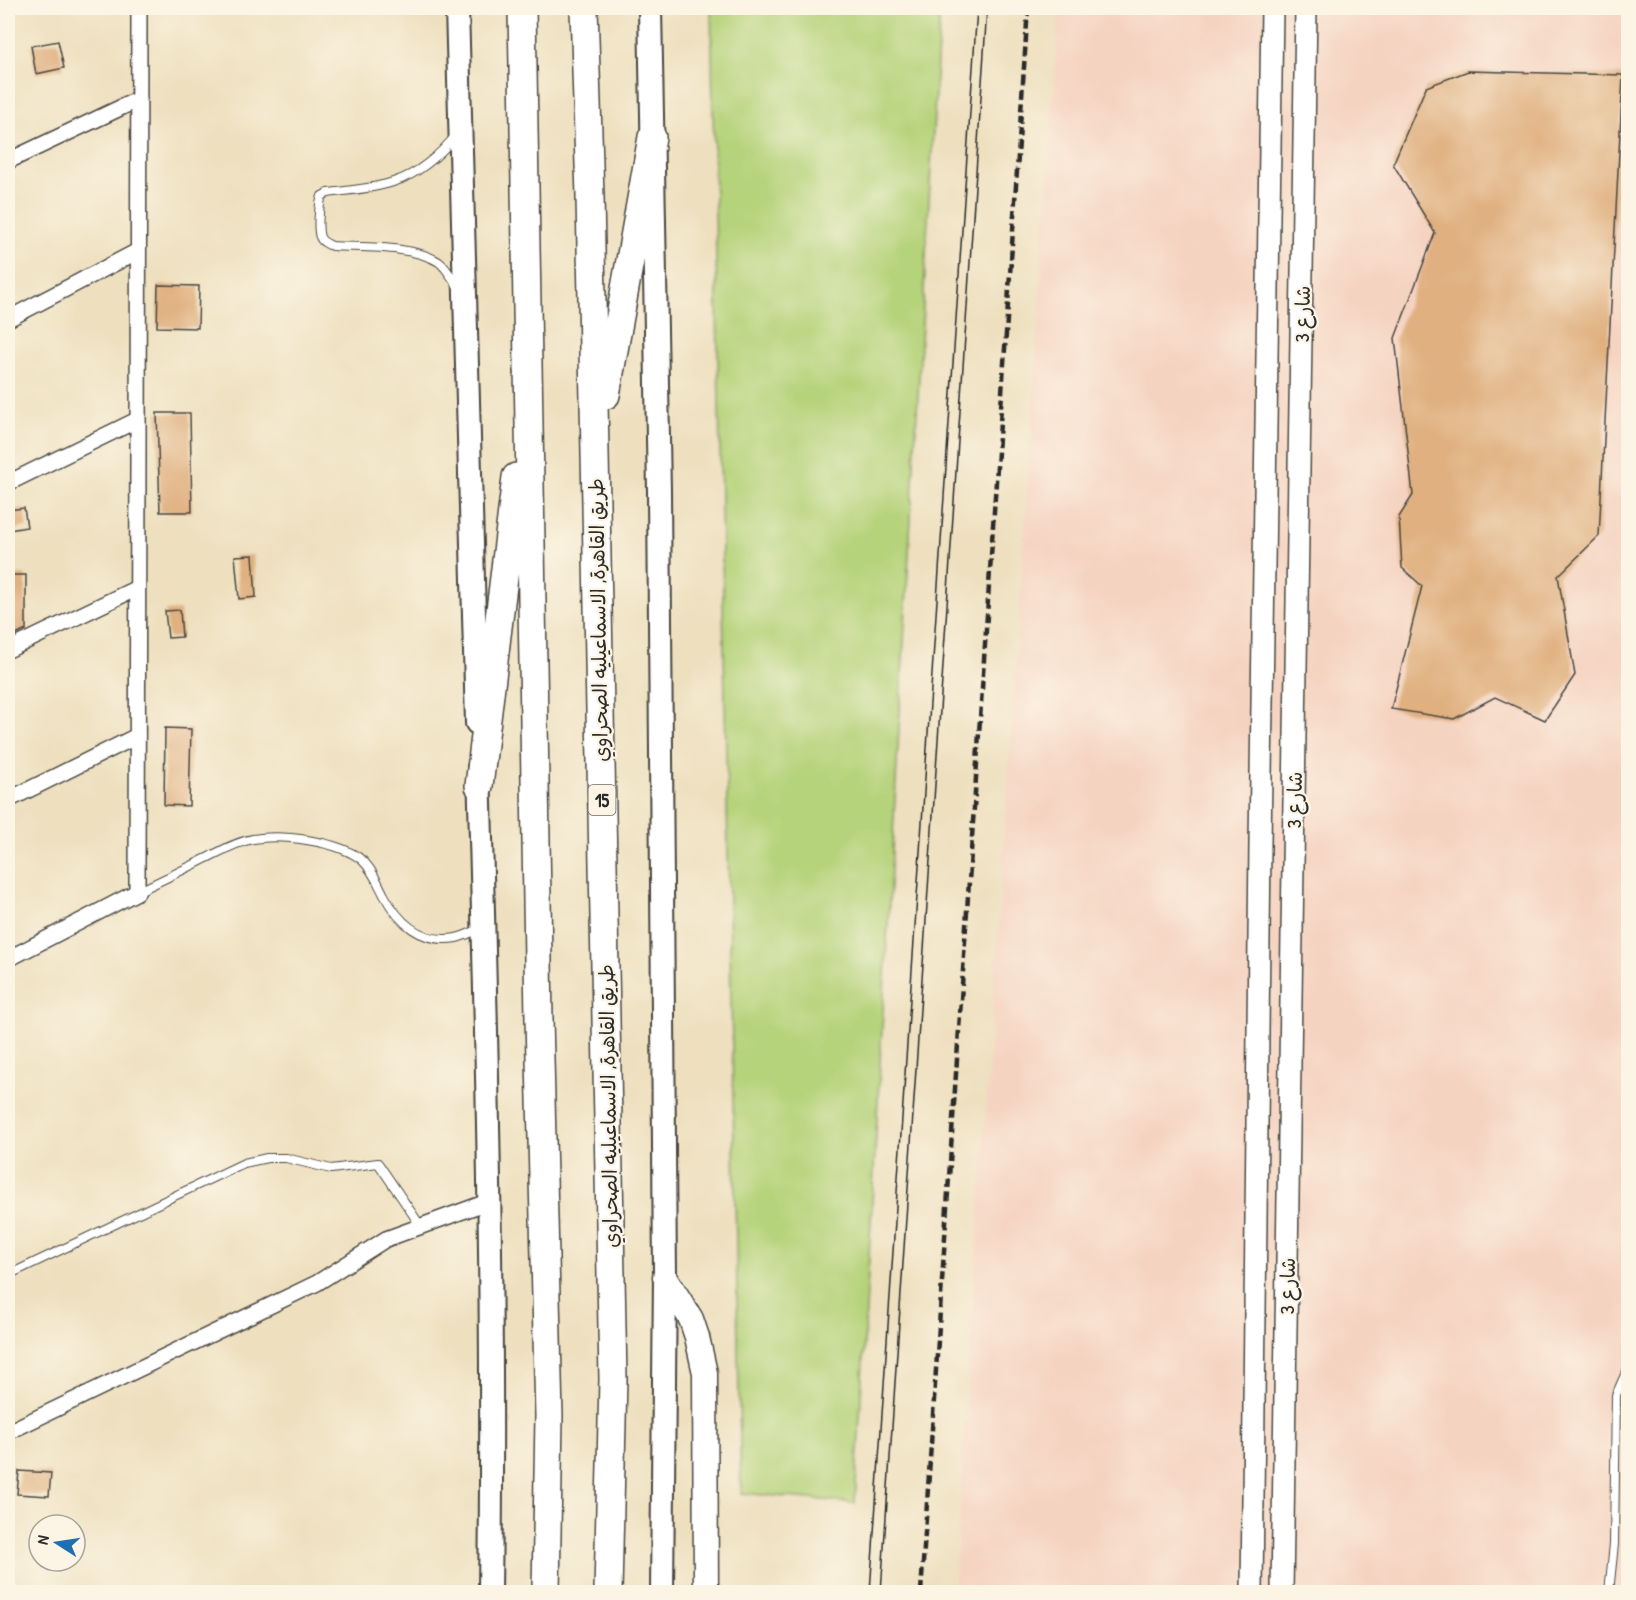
<svg xmlns="http://www.w3.org/2000/svg" width="1636" height="1600" font-family="'Patrick Hand','Playpen Sans Arabic',sans-serif">
<style>
.built{fill:#f5d3c1}
.green{fill:#b5d37a;stroke:#707f52;stroke-width:1.5}
.building{fill:#e0b080}
.lines{fill:none;stroke-linecap:round;stroke-linejoin:round}
.service-casing{stroke:#484641;stroke-width:10}
.minor-casing{stroke:#484641;stroke-width:18}
.secondary-casing{stroke:#484641;stroke-width:24}
.primary-casing{stroke:#484641;stroke-width:26}
.trunk-casing{stroke:#484641;stroke-width:27}
.motorway-casing{stroke:#484641;stroke-width:30}
.service{stroke:#fff;stroke-width:8}
.minor{stroke:#fff;stroke-width:15}
.secondary{stroke:#fff;stroke-width:21}
.primary{stroke:#fff;stroke-width:22}
.trunk{stroke:#fff;stroke-width:24}
.motorway{stroke:#fff;stroke-width:27}
.tram{stroke:#2b2b2b;stroke-width:1.5}
.rail{stroke:#2b2b2b;stroke-width:4.5;stroke-dasharray:9 4.5;stroke-linecap:butt}
.labels{text-anchor:middle;dominant-baseline:central;stroke-width:4.5;stroke-linejoin:round;paint-order:stroke}
.shield{fill:#fcf5e5;stroke:#6a6863;stroke-width:1.5}
.shield-label{font-size:18px;font-weight:bold;fill:#2b2b2b}
.street-label{font-size:20px;fill:#2b2b2b;stroke:#fcf5e5}
</style>
<rect width="100%" height="100%" fill="#fcf5e5"/>
<filter id="ink" filterUnits="userSpaceOnUse"><feTurbulence type="fractalNoise" baseFrequency=".0167" numOctaves="2"/><feDisplacementMap in="SourceGraphic" scale="12" xChannelSelector="R" yChannelSelector="G"/><feConvolveMatrix kernelMatrix="1 2 1 2 8 2 1 2 1" color-interpolation-filters="sRGB"/></filter>
<filter id="wash" filterUnits="userSpaceOnUse"><feTurbulence type="fractalNoise" baseFrequency=".008" numOctaves="4" result="noise"/><feDisplacementMap in="SourceGraphic" scale="24" xChannelSelector="R" yChannelSelector="G"/><feGaussianBlur stdDeviation="1.35" result="paint"/><feColorMatrix in="noise" values="0 0 0 0 0 0 0 0 0 0 0 0 0 0 0 0 0 1.4 0 .05"/><feComposite in="paint" operator="in"/></filter>
<g filter="url(#wash)">
<rect width="100%" height="100%" fill="#eee0bf"/>
<path class="built" d="M 1059,8 L 1628,8 L 1628,1592 L 954,1592 Z"/>
<path class="green" d="M 711,8 L 940,8 L 855,1503 L 741,1493 Z"/>
<g id="blocks">
<g class="building">
<path d="M 58,41 L 64,68 L 36,74 L 31,46 Z"/>
<path d="M 1468,71 L 1623,75 L 1599,536 L 1558,576 L 1575,675 L 1545,720 L 1495,697 L 1454,719 L 1391,709 L 1422,586 L 1402,568 L 1399,517 L 1413,495 L 1395,338 L 1435,233 L 1393,164 L 1426,87 Z"/>
<path d="M 158,285 L 199,286 L 198,328 L 157,327 Z"/>
<path d="M 157,413 L 190,413 L 192,512 L 160,512 Z"/>
<path d="M 24,508 L 27,527 L 9,530 L 8,510 Z"/>
<path d="M 253,555 L 256,597 L 239,599 L 235,556 Z"/>
<path d="M 8,575 L 26,575 L 26,630 L 8,639 Z"/>
<path d="M 180,610 L 182,637 L 168,638 L 165,611 Z"/>
<path d="M 165,728 L 191,729 L 189,806 L 164,805 Z"/>
<path d="M 19,1471 L 51,1473 L 49,1496 L 17,1494 Z"/>
</g>
</g>
</g>
<g filter="url(#ink)">
<use href="#blocks" fill-opacity="0" stroke="#484641" stroke-width="1.5"/>
<g class="lines">
<defs>
<g id="service">
<path d="M 456,135 C 440,155 417,175 393,182 C 373,189 349,190 328,193 L 322,196 C 319,204 317,229 320,237 C 322,242 327,244 332,246 C 362,248 413,245 439,262 C 447,268 453,280 459,288"/>
<path d="M 137,892 C 160,881 183,870 207,858 C 221,851 236,842 253,839 C 282,834 339,841 362,860 C 372,869 378,883 384,895 C 399,923 422,944 456,938 C 465,936 474,931 482,928"/>
<path d="M 8,1275 L 244,1163 L 267,1158 L 286,1158 L 331,1169 L 378,1163 L 420,1225"/>
<path d="M 1609,1592 L 1614,1544 L 1616,1395 L 1628,1368"/>
</g>
<g id="minor">
<path d="M 8,161 L 139,99"/>
<path d="M 8,319 L 138,251"/>
<path d="M 8,483 L 137,420"/>
<path d="M 8,650 L 137,588"/>
<path d="M 8,800 L 137,736"/>
<path d="M 8,959 L 137,892 L 139,8"/>
<path d="M 8,1432 L 317,1283 L 386,1239 L 490,1201"/>
</g>
<g id="secondary">
<path d="M 1252,1592 L 1260,844 L 1272,8"/>
<path d="M 1282,1592 L 1306,8"/>
</g>
<g id="primary">
<path d="M 457,8 L 477,723"/>
<path d="M 650,8 L 659,491 L 665,1277 L 662,1592"/>
<path d="M 479,768 C 487,1043 494,1318 490,1592"/>
</g>
<path id="trunk" d="M 665,1277 L 691,1319 L 697,1337 L 705,1373 L 706,1592"/>
<g id="motorway">
<path d="M 522,8 L 539,1019 L 549,1416 L 546,1592"/>
<path d="M 584,8 L 590,196 L 613,1379 L 608,1592"/>
<path d="M 606,395 L 652,137"/>
<path d="M 479,786 L 516,477"/>
</g>
</defs>
<use href="#service" class="service-casing"/>
<use href="#minor" class="minor-casing"/>
<use href="#secondary" class="secondary-casing"/>
<use href="#primary" class="primary-casing"/>
<use href="#trunk" class="trunk-casing"/>
<use href="#motorway" class="motorway-casing"/>
<use href="#service" class="service"/>
<use href="#minor" class="minor"/>
<use href="#secondary" class="secondary"/>
<use href="#primary" class="primary"/>
<use href="#trunk" class="trunk"/>
<use href="#motorway" class="motorway"/>
<g class="tram">
<path d="M 870,1592 L 977,8"/>
<path d="M 881,1592 L 987,8"/>
</g>
<path class="rail" d="M 921,1592 L 1028,8"/>
</g>
</g>
<g class="labels">
<rect class="shield" x="588.5" y="785" width="27" height="30" rx="4.5"/>
<g class="shield-label">
<text x="602" y="800">15</text>
</g>
<g class="street-label">
<text transform="translate(1302 314) rotate(-89)">شارع 3</text>
<text transform="translate(598 620) rotate(-91)">طريق القاهرة, الاسماعيليه الصحراوي</text>
<text transform="translate(1294 800) rotate(-89)">شارع 3</text>
<text transform="translate(608 1106) rotate(-91)">طريق القاهرة, الاسماعيليه الصحراوي</text>
<text transform="translate(1287 1286) rotate(-89)">شارع 3</text>
</g>
</g>
<rect width="1636" height="1600" fill="none" stroke="#fcf5e5" stroke-width="30"/>
<g transform="translate(57 1543) rotate(282)"><circle r="28" fill="#fcf5e5" stroke="#a8a49b" stroke-width="1.5"/>
<path d="M0-4.5L10 22L0 15L-10 22Z" fill="#1f6fb2"/>
<text y="-9" font-size="16" font-weight="bold" text-anchor="middle" fill="#2b2b2b">N</text>
</g>
</svg>
